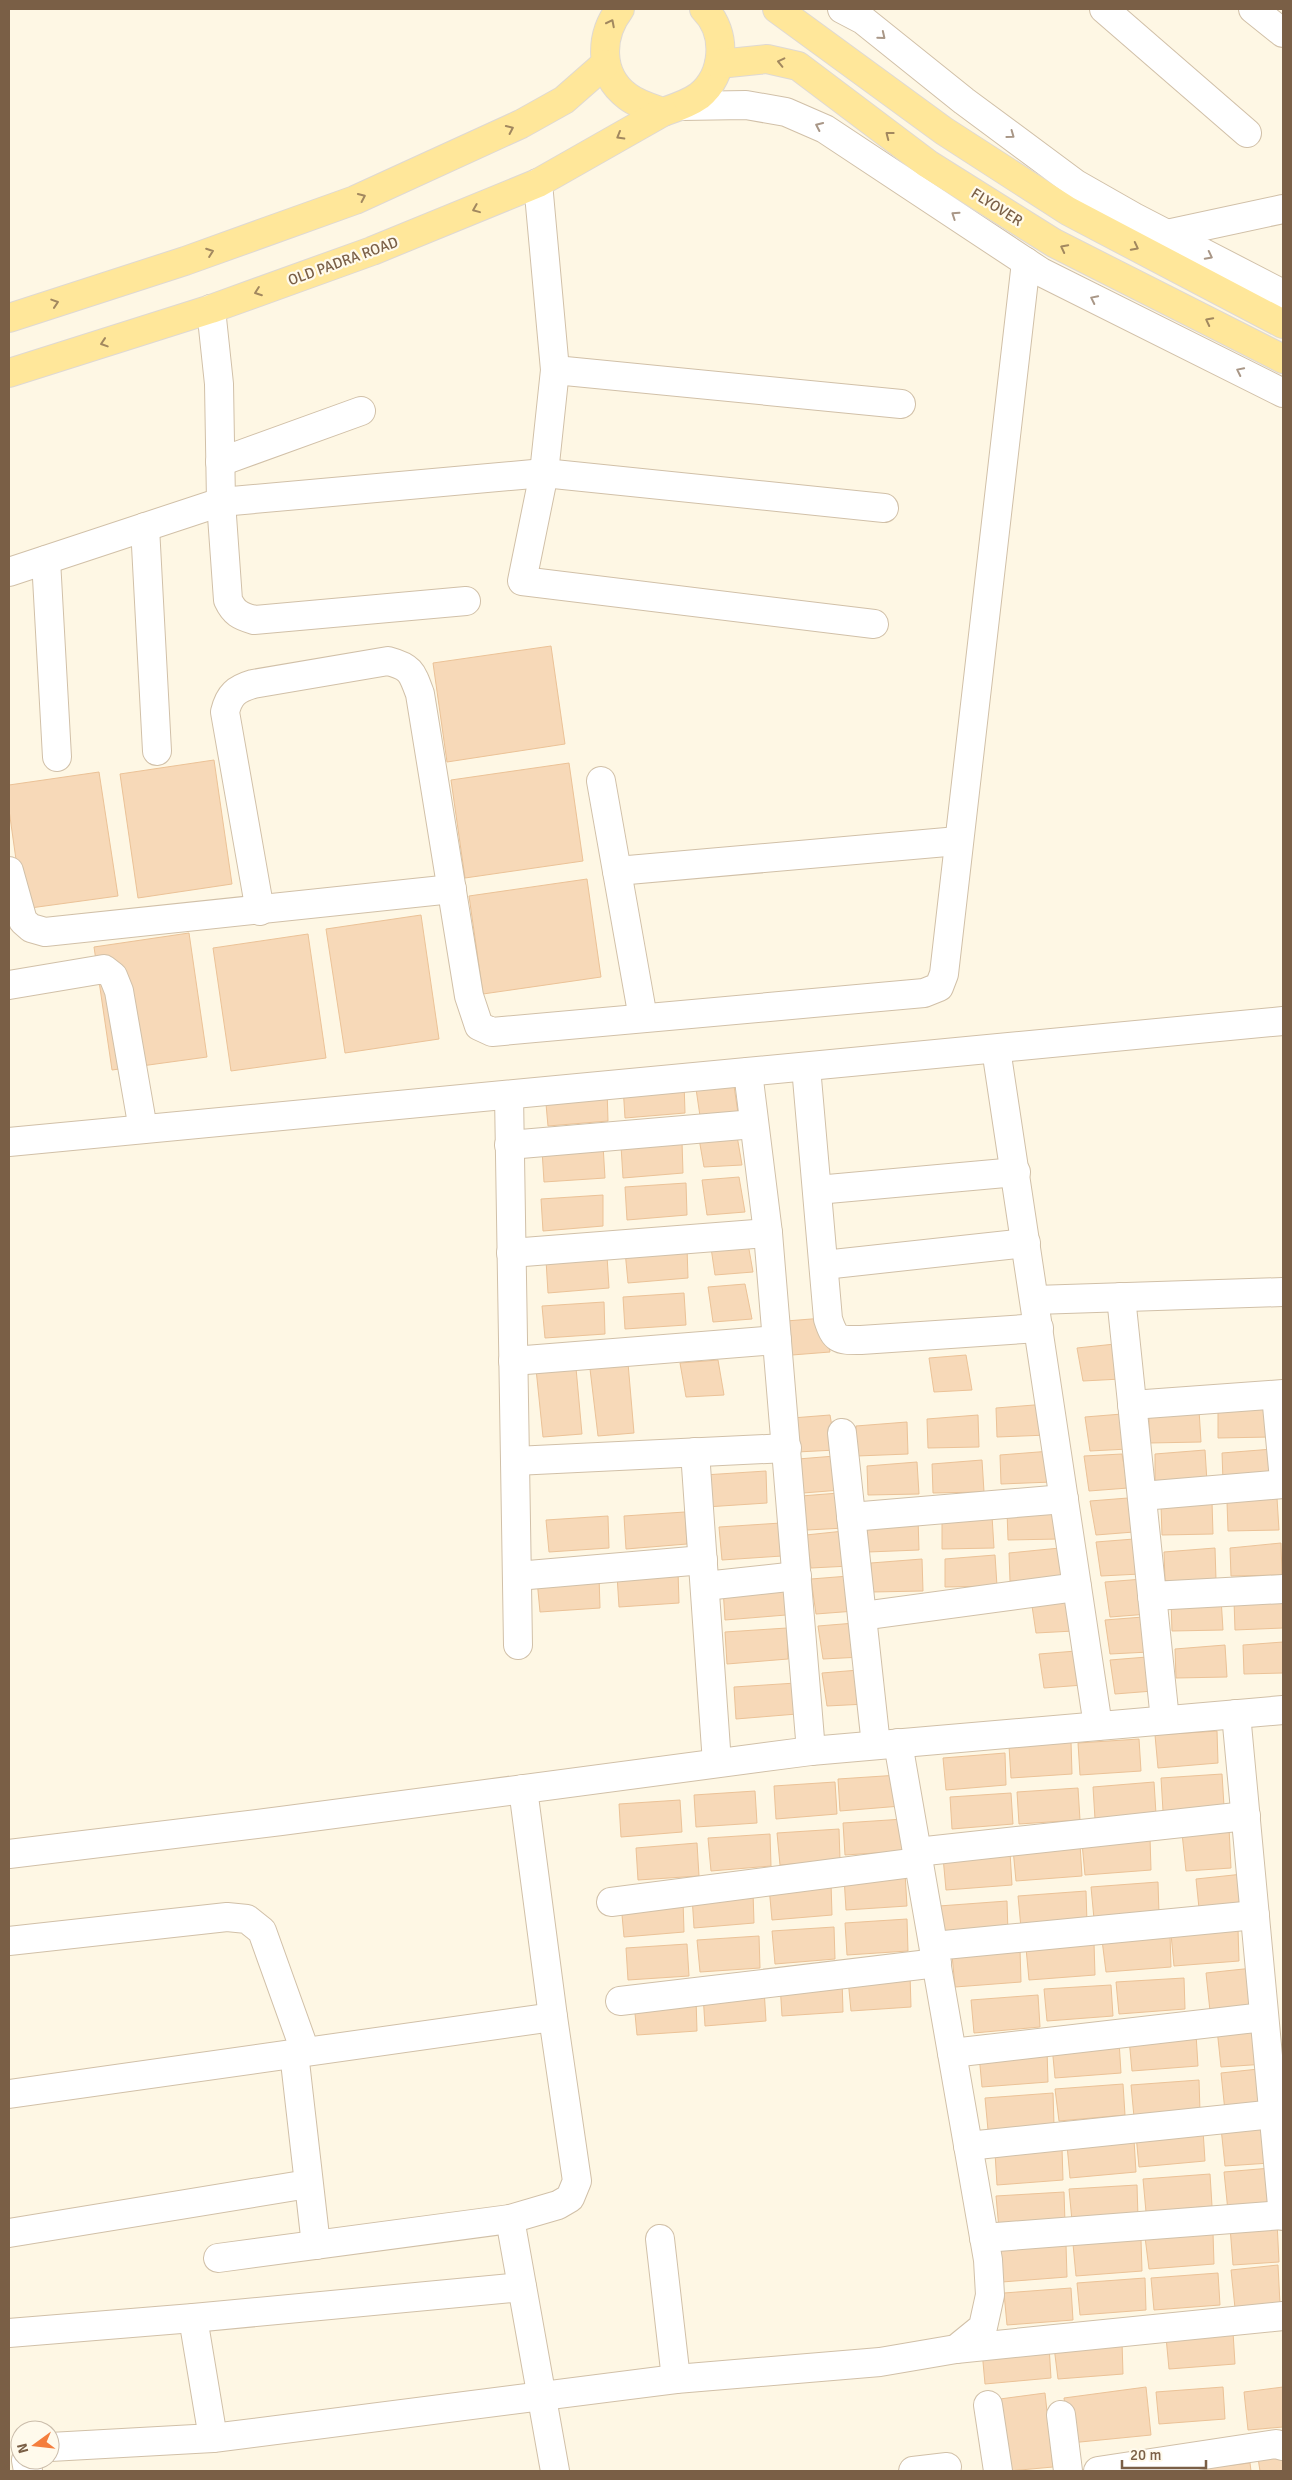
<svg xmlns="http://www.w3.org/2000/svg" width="1292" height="2480" font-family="Signika,sans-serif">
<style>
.building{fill:#f7d9b8;stroke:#ebc297}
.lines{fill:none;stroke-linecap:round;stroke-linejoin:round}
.minor-casing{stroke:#d1c0a8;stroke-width:30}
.major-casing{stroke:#dfd9d3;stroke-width:30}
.minor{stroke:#fff;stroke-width:28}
.major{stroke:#ffe79a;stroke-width:28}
.oneway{stroke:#a2885f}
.oneway2{stroke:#a99787}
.labels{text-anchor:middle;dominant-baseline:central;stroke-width:4.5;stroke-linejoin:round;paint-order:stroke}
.street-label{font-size:15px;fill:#7a5f46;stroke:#fffaec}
</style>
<rect width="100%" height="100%" fill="#fef7e4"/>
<g class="building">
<path d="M 551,646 L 565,744 L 447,762 L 433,663 Z"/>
<path d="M 214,760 L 232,884 L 138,898 L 120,774 Z"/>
<path d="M 569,763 L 583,861 L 465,878 L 451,780 Z"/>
<path d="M 99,772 L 118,896 L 23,909 L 9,810 L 9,785 Z"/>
<path d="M 587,879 L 601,977 L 483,994 L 469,896 Z"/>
<path d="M 421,915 L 439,1039 L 345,1053 L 326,929 Z"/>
<path d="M 189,933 L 207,1057 L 112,1070 L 94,947 Z"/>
<path d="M 308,934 L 326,1058 L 231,1071 L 213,948 Z"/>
<path d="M 733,1079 L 738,1113 L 700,1116 L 695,1082 Z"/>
<path d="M 684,1082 L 685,1113 L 625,1118 L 623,1086 Z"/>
<path d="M 607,1089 L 608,1121 L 548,1126 L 545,1093 Z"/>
<path d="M 736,1130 L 742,1165 L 704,1167 L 698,1133 Z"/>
<path d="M 682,1142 L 683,1173 L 623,1178 L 621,1146 Z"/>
<path d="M 603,1145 L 605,1178 L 544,1182 L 542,1150 Z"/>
<path d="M 739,1177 L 745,1212 L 707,1215 L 702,1180 Z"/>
<path d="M 686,1183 L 687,1215 L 627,1220 L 625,1187 Z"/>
<path d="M 603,1195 L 603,1226 L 543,1231 L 541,1199 Z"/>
<path d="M 747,1238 L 753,1272 L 715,1275 L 710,1241 Z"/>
<path d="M 687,1247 L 688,1278 L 628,1283 L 625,1251 Z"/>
<path d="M 607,1256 L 609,1288 L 548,1293 L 546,1260 Z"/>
<path d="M 745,1284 L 752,1319 L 713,1322 L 708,1287 Z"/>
<path d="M 684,1293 L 686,1325 L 625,1329 L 623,1297 Z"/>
<path d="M 604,1302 L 605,1334 L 545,1338 L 542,1306 Z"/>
<path d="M 824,1318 L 830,1352 L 792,1355 L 786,1321 Z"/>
<path d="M 1115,1344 L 1121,1379 L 1083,1381 L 1077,1348 Z"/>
<path d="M 966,1355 L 972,1390 L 934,1392 L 929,1358 Z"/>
<path d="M 718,1360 L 724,1395 L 686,1397 L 680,1363 Z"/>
<path d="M 628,1363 L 634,1433 L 598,1436 L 590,1369 Z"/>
<path d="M 576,1368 L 582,1434 L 543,1437 L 536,1369 Z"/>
<path d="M 1047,1404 L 1048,1435 L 997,1437 L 996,1408 Z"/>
<path d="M 1268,1405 L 1270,1437 L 1218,1438 L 1218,1409 Z"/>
<path d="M 1199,1410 L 1201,1442 L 1149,1443 L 1149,1414 Z"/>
<path d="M 1122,1414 L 1128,1449 L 1090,1451 L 1085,1417 Z"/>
<path d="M 830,1415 L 836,1450 L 797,1452 L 792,1418 Z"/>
<path d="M 978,1415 L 979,1447 L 928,1448 L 927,1419 Z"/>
<path d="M 907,1422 L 908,1454 L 857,1456 L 856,1426 Z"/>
<path d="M 1273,1449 L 1274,1480 L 1223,1481 L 1222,1453 Z"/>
<path d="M 1205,1450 L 1207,1482 L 1155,1483 L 1155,1454 Z"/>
<path d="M 1051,1451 L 1052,1482 L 1001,1484 L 1000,1455 Z"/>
<path d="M 1122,1454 L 1128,1488 L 1089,1491 L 1084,1456 Z"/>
<path d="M 835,1456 L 841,1490 L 803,1493 L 798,1459 Z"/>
<path d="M 982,1460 L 984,1492 L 933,1493 L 932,1464 Z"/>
<path d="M 917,1462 L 919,1494 L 868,1495 L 867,1466 Z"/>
<path d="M 766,1471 L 767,1503 L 706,1507 L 704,1475 Z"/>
<path d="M 839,1493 L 845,1528 L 807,1530 L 801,1496 Z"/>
<path d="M 1128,1498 L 1134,1532 L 1096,1535 L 1090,1501 Z"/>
<path d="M 1277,1498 L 1279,1530 L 1228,1531 L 1227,1502 Z"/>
<path d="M 1212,1502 L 1213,1534 L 1162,1535 L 1161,1506 Z"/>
<path d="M 1058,1507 L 1059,1539 L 1008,1540 L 1007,1511 Z"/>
<path d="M 685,1512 L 687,1544 L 626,1549 L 624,1516 Z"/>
<path d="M 608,1516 L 609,1548 L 549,1552 L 546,1520 Z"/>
<path d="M 992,1516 L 994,1548 L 942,1549 L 942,1520 Z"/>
<path d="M 918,1518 L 919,1550 L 868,1552 L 867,1523 Z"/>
<path d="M 781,1523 L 782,1556 L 722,1560 L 719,1527 Z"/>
<path d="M 844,1531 L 850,1566 L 811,1568 L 806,1535 Z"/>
<path d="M 1134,1539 L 1140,1574 L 1101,1576 L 1096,1542 Z"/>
<path d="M 1281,1543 L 1282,1575 L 1231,1576 L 1230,1548 Z"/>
<path d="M 1060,1548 L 1061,1580 L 1010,1581 L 1009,1553 Z"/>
<path d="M 1215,1548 L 1216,1580 L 1165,1581 L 1164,1552 Z"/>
<path d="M 995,1555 L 997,1586 L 945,1587 L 945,1559 Z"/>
<path d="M 922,1559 L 923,1591 L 872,1592 L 871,1563 Z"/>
<path d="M 678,1571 L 679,1603 L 619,1607 L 617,1575 Z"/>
<path d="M 599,1576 L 600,1608 L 540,1612 L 537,1580 Z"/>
<path d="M 849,1576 L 855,1611 L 816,1614 L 811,1579 Z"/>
<path d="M 1143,1579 L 1149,1614 L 1110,1617 L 1105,1582 Z"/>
<path d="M 784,1584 L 786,1615 L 725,1620 L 723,1588 Z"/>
<path d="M 1069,1596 L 1074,1631 L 1036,1633 L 1031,1599 Z"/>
<path d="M 1283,1597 L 1283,1628 L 1235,1630 L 1234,1601 Z"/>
<path d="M 1221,1598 L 1223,1630 L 1172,1631 L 1171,1602 Z"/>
<path d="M 1143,1617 L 1149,1652 L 1110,1654 L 1105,1620 Z"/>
<path d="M 855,1623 L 862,1657 L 823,1659 L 818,1626 Z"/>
<path d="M 787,1628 L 788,1659 L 727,1664 L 725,1632 Z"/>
<path d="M 1283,1642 L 1283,1673 L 1244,1674 L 1243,1645 Z"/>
<path d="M 1225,1645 L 1227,1677 L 1176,1678 L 1175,1649 Z"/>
<path d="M 1076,1651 L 1083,1685 L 1044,1688 L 1039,1654 Z"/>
<path d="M 1147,1657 L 1153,1691 L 1115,1694 L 1110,1660 Z"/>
<path d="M 859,1670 L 866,1704 L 827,1706 L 822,1673 Z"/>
<path d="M 796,1683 L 797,1714 L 736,1719 L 734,1687 Z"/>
<path d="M 1217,1731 L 1218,1763 L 1158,1768 L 1155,1735 Z"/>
<path d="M 1139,1739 L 1141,1771 L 1080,1775 L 1078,1743 Z"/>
<path d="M 1071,1742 L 1072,1774 L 1011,1778 L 1009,1746 Z"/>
<path d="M 1005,1753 L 1006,1785 L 946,1790 L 943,1758 Z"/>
<path d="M 1222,1774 L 1224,1806 L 1163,1811 L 1161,1778 Z"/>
<path d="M 899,1775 L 901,1806 L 840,1811 L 838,1779 Z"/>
<path d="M 835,1782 L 837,1814 L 776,1819 L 774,1786 Z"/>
<path d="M 1154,1782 L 1156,1814 L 1095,1819 L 1093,1787 Z"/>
<path d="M 1078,1788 L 1080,1820 L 1019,1824 L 1017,1792 Z"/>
<path d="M 755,1791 L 757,1823 L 696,1827 L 694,1795 Z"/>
<path d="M 1011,1793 L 1013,1824 L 952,1829 L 950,1797 Z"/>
<path d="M 680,1800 L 682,1832 L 621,1837 L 619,1804 Z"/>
<path d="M 904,1819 L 906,1851 L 845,1855 L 843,1823 Z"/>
<path d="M 1229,1828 L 1231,1868 L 1186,1871 L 1182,1833 Z"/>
<path d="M 839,1829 L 840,1860 L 780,1865 L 777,1833 Z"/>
<path d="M 770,1834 L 771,1866 L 711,1871 L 708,1838 Z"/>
<path d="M 1150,1838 L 1151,1870 L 1085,1875 L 1082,1843 Z"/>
<path d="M 697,1843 L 699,1876 L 638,1880 L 636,1848 Z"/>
<path d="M 1080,1844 L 1082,1876 L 1016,1881 L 1013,1849 Z"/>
<path d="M 1010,1852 L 1012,1885 L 946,1890 L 943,1857 Z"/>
<path d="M 905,1873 L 907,1906 L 846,1910 L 844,1877 Z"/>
<path d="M 1243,1874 L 1245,1914 L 1200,1918 L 1196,1879 Z"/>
<path d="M 1158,1882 L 1159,1914 L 1094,1919 L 1091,1887 Z"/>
<path d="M 831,1883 L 832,1915 L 772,1920 L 769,1887 Z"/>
<path d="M 1086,1891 L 1087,1923 L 1021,1928 L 1018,1896 Z"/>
<path d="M 753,1892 L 754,1923 L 694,1928 L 692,1896 Z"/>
<path d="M 683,1900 L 684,1932 L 624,1937 L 621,1904 Z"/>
<path d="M 1007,1901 L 1008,1933 L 942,1938 L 939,1906 Z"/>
<path d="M 907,1919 L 908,1951 L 847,1955 L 845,1923 Z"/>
<path d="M 834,1927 L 835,1959 L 775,1964 L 772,1931 Z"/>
<path d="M 1238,1929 L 1239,1961 L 1174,1966 L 1171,1934 Z"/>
<path d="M 1170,1935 L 1171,1967 L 1106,1972 L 1102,1940 Z"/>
<path d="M 759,1936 L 760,1968 L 700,1972 L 697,1940 Z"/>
<path d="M 1094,1943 L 1095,1975 L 1029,1980 L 1026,1948 Z"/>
<path d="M 687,1944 L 689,1976 L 628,1980 L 626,1948 Z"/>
<path d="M 1020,1950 L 1021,1982 L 955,1987 L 952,1955 Z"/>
<path d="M 1253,1968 L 1255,2007 L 1210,2011 L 1206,1973 Z"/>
<path d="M 910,1975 L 911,2007 L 851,2011 L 848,1979 Z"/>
<path d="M 1184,1978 L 1185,2009 L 1119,2014 L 1116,1982 Z"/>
<path d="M 842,1979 L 843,2012 L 782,2016 L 780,1984 Z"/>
<path d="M 1111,1985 L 1113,2016 L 1047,2021 L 1044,1989 Z"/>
<path d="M 764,1989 L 766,2021 L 705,2026 L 703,1994 Z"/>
<path d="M 1038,1995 L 1040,2027 L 974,2033 L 971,2000 Z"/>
<path d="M 696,1999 L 697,2031 L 637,2035 L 634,2003 Z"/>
<path d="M 1264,2024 L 1266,2064 L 1221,2067 L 1217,2029 Z"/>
<path d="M 1196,2034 L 1198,2066 L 1132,2071 L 1129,2039 Z"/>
<path d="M 1119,2041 L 1121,2073 L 1055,2078 L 1052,2046 Z"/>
<path d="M 1047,2050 L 1048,2082 L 982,2087 L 979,2055 Z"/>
<path d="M 1268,2068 L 1270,2108 L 1225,2111 L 1221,2073 Z"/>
<path d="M 1199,2080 L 1200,2112 L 1134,2117 L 1131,2085 Z"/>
<path d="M 1123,2084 L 1125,2115 L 1059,2121 L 1055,2089 Z"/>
<path d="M 1053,2093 L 1054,2125 L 988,2130 L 985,2098 Z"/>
<path d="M 1268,2123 L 1270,2163 L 1225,2166 L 1221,2128 Z"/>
<path d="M 1203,2130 L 1205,2161 L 1139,2167 L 1136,2135 Z"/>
<path d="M 1134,2140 L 1136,2172 L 1070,2178 L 1067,2145 Z"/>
<path d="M 1062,2148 L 1063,2180 L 997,2185 L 995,2153 Z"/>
<path d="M 1271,2168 L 1273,2207 L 1228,2211 L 1224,2172 Z"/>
<path d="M 1210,2174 L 1212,2206 L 1146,2212 L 1143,2179 Z"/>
<path d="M 1137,2185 L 1138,2217 L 1072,2221 L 1069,2189 Z"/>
<path d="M 1064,2192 L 1065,2223 L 999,2229 L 996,2196 Z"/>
<path d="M 1277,2222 L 1279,2262 L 1233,2265 L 1230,2227 Z"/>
<path d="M 1213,2233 L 1214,2264 L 1149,2269 L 1145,2237 Z"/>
<path d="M 1141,2240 L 1142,2271 L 1076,2276 L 1073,2244 Z"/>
<path d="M 1066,2245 L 1067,2277 L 1002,2282 L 999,2250 Z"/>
<path d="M 1278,2265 L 1280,2304 L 1235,2308 L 1231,2270 Z"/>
<path d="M 1218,2273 L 1220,2305 L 1154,2310 L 1151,2278 Z"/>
<path d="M 1145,2278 L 1146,2310 L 1080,2315 L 1077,2283 Z"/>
<path d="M 1071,2288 L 1073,2320 L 1007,2325 L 1004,2293 Z"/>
<path d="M 1233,2332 L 1235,2364 L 1169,2369 L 1166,2337 Z"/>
<path d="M 1122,2342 L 1123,2374 L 1058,2379 L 1054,2347 Z"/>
<path d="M 1049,2346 L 1051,2378 L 985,2384 L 982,2351 Z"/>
<path d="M 1146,2387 L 1151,2435 L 1070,2443 L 1064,2398 Z"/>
<path d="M 1223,2387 L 1225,2419 L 1159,2424 L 1156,2392 Z"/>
<path d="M 1283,2387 L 1283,2427 L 1248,2430 L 1244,2392 Z"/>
<path d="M 1045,2393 L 1053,2467 L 1009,2471 L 1000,2399 Z"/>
<path d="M 1283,2456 L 1283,2471 L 1260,2471 L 1258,2458 Z"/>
<path d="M 1250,2463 L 1251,2471 L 1206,2471 L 1206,2468 Z"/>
</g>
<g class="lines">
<defs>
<g id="minor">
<path d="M 842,9 L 863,20 L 964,101 L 1076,184 L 1134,217 L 1283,294"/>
<path d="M 1104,9 L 1247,133"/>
<path d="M 1253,9 L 1283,33"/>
<path d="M 682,106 L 746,105 L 786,112 L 825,129 L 1041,272 L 1283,393"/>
<path d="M 538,183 L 555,370 L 544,473 L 522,581 L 874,624"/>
<path d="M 1167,234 L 1283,209"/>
<path d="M 211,309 L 219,384 L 221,502 L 228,600 C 234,613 240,616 254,620 L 466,601"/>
<path d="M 555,370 L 901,404"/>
<path d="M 220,462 L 361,411"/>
<path d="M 145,527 L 157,751"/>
<path d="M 46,560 L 57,757"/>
<path d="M 9,572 L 221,502 L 544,473 L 884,508"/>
<path d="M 601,781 L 643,1018"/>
<path d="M 9,871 L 23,921 L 31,928 L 45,932 L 452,889"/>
<path d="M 617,871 L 958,841"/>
<path d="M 260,911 L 225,712 C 229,695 236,689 253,684 L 388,661 C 411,667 412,672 420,694 L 469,996 L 479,1026 L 492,1032 L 924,993 L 939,987 L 944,974 L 1026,262"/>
<path d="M 9,985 L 104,969 L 113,976 L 119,991 L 143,1129"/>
<path d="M 996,1049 L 1098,1726"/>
<path d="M 806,1067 L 828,1319 C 835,1341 839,1340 861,1340 L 1039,1328"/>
<path d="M 748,1072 L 768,1233 L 811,1751"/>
<path d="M 509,1095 L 518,1645"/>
<path d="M 9,1142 L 1283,1021"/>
<path d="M 509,1145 L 754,1124"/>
<path d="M 817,1190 L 1016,1172"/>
<path d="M 511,1253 L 768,1233"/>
<path d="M 824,1265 L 1026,1243"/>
<path d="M 1121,1297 L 1165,1720"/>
<path d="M 1035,1300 L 1283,1292"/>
<path d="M 513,1361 L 777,1340"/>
<path d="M 1276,1395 L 1283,1469"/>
<path d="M 1132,1405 L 1283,1394"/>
<path d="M 842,1433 L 876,1745"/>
<path d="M 695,1452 L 717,1763"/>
<path d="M 515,1461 L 787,1448"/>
<path d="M 1142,1496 L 1283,1484"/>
<path d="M 851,1517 L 1064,1499"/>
<path d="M 517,1576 L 703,1560"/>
<path d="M 705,1586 L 797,1576"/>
<path d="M 1152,1596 L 1283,1589"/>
<path d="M 862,1616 L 1077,1587"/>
<path d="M 1236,1714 L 1283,2216"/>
<path d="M 917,1852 L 1246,1816"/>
<path d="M 9,1854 L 281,1821 L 811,1751 L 1283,1710"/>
<path d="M 611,1902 L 919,1862"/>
<path d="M 9,1941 L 227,1917 L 247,1919 L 262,1931 L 305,2051"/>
<path d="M 934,1946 L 1255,1915"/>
<path d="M 620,2001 L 937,1963"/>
<path d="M 294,2053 L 316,2245"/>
<path d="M 952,2053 L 1264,2017"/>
<path d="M 9,2094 L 553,2017"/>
<path d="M 968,2146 L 1274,2114"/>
<path d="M 510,2219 L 555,2471"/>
<path d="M 9,2233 L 308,2184"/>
<path d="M 984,2238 L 1283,2215"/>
<path d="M 660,2239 L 676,2379"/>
<path d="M 218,2258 L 510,2219 L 558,2205 L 570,2198 L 577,2181 L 553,2017 L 523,1789"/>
<path d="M 9,2333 L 193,2318 L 522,2287"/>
<path d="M 956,2349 L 1283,2316"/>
<path d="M 988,2405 L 998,2471"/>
<path d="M 1061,2415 L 1068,2471"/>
<path d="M 213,2438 L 676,2379 L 880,2362 L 956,2349 L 983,2327 L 990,2295 L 988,2260 L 898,1743"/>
<path d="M 50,2447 L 213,2438 L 193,2318"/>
<path d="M 26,2460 L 28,2471"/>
<path d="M 913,2471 L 947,2467"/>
<path d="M 1098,2471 L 1276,2444 L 1283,2446"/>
</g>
<g id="major">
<path d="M 620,9 C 600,35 598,74 627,96 C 637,104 651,108 663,112 C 675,108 688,104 699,96 C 725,75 728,33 704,9"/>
<path d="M 777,9 L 944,131 L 1068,211 L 1283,324"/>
<path d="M 719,64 L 767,59 L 798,66 L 928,164 L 1054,243 L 1283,359"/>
<path d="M 9,318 L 185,261 L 355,200 L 521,124 L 564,100 L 605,64"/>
<path d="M 9,373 L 211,309 L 372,251 L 538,183 L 663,112"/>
</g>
</defs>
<use href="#minor" class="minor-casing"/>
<use href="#major" class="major-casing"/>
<use href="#minor" class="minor"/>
<use href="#major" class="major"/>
</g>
<defs><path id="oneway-chevron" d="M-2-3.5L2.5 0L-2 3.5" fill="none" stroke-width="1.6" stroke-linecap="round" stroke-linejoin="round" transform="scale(1.25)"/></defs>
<g class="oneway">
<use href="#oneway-chevron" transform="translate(611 23) rotate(-63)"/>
<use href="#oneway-chevron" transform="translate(781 62) rotate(-167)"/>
<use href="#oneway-chevron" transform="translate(510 129) rotate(-25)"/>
<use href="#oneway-chevron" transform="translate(889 135) rotate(-142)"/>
<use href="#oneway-chevron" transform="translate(620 136) rotate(150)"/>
<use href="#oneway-chevron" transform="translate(362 197) rotate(-25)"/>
<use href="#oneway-chevron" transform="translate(476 209) rotate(158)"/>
<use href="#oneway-chevron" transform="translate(1135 247) rotate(27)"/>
<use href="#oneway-chevron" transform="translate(1064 248) rotate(-153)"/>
<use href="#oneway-chevron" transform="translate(210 252) rotate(-20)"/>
<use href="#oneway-chevron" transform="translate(258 292) rotate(160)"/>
<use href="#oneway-chevron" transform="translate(55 303) rotate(-18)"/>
<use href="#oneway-chevron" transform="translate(1209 321) rotate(-153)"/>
<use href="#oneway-chevron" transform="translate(104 343) rotate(162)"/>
</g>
<g class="oneway2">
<use href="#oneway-chevron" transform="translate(882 36) rotate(39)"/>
<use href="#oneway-chevron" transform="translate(819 126) rotate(-155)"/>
<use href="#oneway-chevron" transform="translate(1011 135) rotate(36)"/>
<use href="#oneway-chevron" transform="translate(955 215) rotate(-146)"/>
<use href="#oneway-chevron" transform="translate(1209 256) rotate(27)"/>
<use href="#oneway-chevron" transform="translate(1094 299) rotate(-154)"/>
<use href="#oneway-chevron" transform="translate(1240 371) rotate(-154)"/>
</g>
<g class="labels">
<g class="street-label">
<text transform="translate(997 207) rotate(32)">FLYOVER</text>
<text transform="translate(343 261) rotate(-20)">OLD PADRA ROAD</text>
</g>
</g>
<rect width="1292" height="2480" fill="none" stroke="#7a5f46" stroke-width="20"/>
<g transform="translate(35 2445) rotate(255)"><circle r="24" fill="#fffaec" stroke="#cabcaa"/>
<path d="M0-4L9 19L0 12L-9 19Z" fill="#f47e3d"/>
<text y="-8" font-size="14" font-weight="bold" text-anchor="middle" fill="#7a5f46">N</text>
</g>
<path d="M1122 2460v8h84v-8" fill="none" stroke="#7a5f46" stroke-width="2.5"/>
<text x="1130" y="2460" font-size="15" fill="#7a5f46" stroke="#fffaec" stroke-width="4" paint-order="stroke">20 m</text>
</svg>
